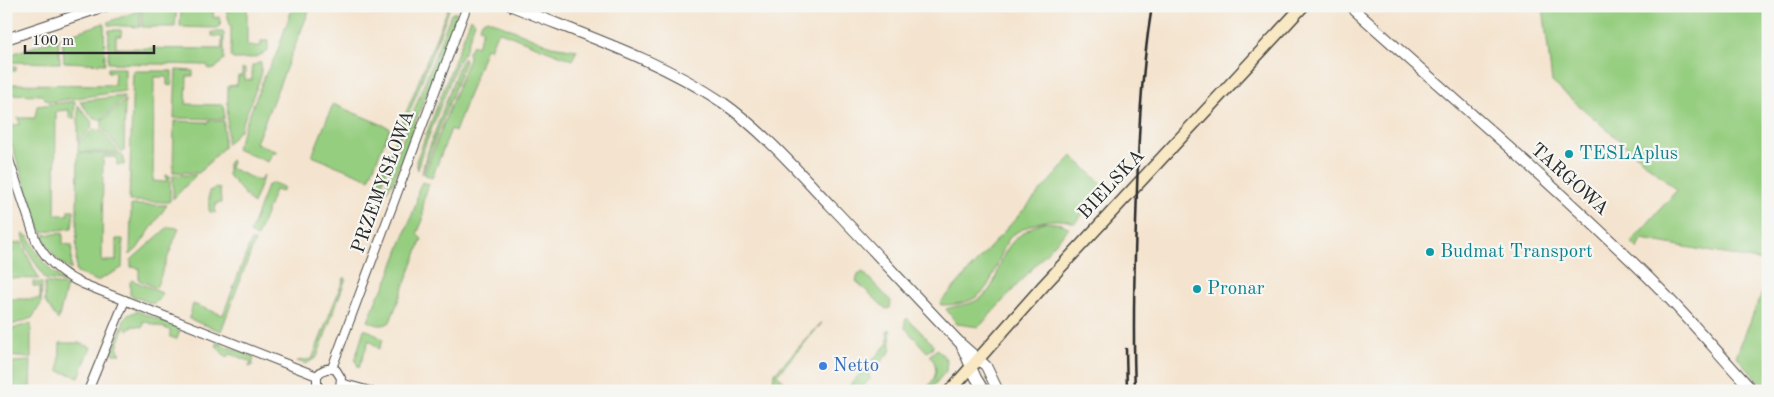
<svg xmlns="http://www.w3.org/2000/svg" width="1774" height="397" font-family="'Old Standard TT',serif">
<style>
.green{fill:#96ce80;stroke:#607c56}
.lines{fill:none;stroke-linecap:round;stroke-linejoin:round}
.minor-casing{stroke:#494744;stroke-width:10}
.tertiary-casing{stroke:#494744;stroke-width:12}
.secondary-casing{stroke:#494744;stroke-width:14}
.minor{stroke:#fff;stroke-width:8}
.tertiary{stroke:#fff;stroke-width:10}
.secondary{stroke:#f8e8c3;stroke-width:11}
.rail{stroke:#2b2b2b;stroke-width:2.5}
.culture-dot{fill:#0f9aa8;stroke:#f6f6f2;stroke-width:2}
.shop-dot{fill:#3f7fe0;stroke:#f6f6f2;stroke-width:2}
.labels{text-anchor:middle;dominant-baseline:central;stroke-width:4.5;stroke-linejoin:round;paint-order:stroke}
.culture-label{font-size:19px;fill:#0d838f;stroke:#f6f6f2;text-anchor:start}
.street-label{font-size:19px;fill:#2b2b2b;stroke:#f6f6f2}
.shop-label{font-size:19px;fill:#366cbe;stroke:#f6f6f2;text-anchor:start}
</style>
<rect width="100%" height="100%" fill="#f6f6f2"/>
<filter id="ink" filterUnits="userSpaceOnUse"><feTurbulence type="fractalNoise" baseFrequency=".02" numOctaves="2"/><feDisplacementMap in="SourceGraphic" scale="10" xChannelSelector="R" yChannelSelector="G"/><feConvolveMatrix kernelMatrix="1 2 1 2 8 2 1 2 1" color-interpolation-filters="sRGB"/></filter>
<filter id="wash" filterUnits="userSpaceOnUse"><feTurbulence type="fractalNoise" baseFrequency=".0096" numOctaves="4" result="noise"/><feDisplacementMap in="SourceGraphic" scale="20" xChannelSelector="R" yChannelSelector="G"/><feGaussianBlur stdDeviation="1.12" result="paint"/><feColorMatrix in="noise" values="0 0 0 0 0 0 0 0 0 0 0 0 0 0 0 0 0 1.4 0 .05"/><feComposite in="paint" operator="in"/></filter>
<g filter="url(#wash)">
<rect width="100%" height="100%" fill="#f4e4cf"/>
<g class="green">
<path d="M 154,6 L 177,6 L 175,27 L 142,27 L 142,10 Z"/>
<path d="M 181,6 L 212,6 L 214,18 L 219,17 L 221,25 L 217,28 L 180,27 Z"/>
<path d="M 225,6 L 247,6 L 247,46 L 261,46 L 261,41 L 268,41 L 268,50 C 258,59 246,59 233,59 L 231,57 L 231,28 Z"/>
<path d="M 293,6 L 311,6 L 256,143 L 278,152 L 272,154 L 268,162 L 236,149 L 265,75 L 276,55 Z"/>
<path d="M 1543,6 L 1768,6 L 1768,262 L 1642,239 L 1638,249 L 1631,242 L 1677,190 L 1552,82 Z"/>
<path d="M 448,8 L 449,10 L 379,191 L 375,190 Z"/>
<path d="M 140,10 L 140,27 L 108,25 L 108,22 Z"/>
<path d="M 455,12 L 457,13 L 392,184 L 387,190 L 383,192 L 451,14 Z"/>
<path d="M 471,18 L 475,22 L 465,51 L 457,63 L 420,159 L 418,170 L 416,161 Z"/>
<path d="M 487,19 L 551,46 L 577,50 L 572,60 L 500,32 L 496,35 L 490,49 L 486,48 L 455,132 L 451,129 L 432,178 L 424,174 L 469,58 L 468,52 L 473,45 L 477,46 L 483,30 L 479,28 L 483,21 Z"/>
<path d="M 104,23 L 105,64 L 64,62 L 62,37 Z"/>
<path d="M 109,30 L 121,30 L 122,36 L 116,36 L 116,48 L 222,49 L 222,37 L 212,36 L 212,32 L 223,32 L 224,34 L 224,59 L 215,69 L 209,69 L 207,65 L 108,63 Z"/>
<path d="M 58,38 L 60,63 L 6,62 L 6,56 Z"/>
<path d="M 464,58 L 465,61 L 422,174 L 425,159 L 460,63 Z"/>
<path d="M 261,62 L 261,76 L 240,130 L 227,144 L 228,86 L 237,85 L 238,76 L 242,76 L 242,69 L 245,69 L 245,80 L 252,80 L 252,66 Z"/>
<path d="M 6,66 L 16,66 L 16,71 L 8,71 L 9,84 L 114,85 L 115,72 L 108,72 L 108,68 L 125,68 L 125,91 L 49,102 L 41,95 L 6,94 Z"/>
<path d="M 176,70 L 193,71 L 193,76 L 187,76 L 186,104 L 224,105 L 224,119 L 174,118 Z"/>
<path d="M 133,71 L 172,71 L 172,86 L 167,85 L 167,77 L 154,77 L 153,181 L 166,182 L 166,175 L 170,176 L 170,201 L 168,202 L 129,201 Z"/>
<path d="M 123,96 L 125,97 L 101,120 L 94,119 L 80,102 L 80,101 Z"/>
<path d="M 125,100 L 124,151 L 122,152 L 102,128 L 102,121 Z"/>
<path d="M 75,101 L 74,119 L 69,118 L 69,110 L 56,111 L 55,215 L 68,215 L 68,210 L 74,210 L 72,228 L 43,232 L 41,231 L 6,128 L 6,123 L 8,127 L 20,124 L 18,118 L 35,118 L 37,106 Z"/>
<path d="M 333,104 L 390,128 L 369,179 L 312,156 Z"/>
<path d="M 78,105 L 92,122 L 91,124 L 92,128 L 78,142 Z"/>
<path d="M 174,121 L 207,122 L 207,124 L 209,121 L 224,121 L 224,147 L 199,173 L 173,172 Z"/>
<path d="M 94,129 L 98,131 L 101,130 L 119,152 L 78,152 L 78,144 Z"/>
<path d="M 78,153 L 121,154 L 124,158 L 124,165 L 117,165 L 117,157 L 103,157 L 102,261 L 116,261 L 116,239 L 123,239 L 122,268 L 97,281 L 77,273 L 76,271 Z"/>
<path d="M 1072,156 L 1106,188 L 1075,223 C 1056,217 1041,220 1023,229 C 1018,232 1012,233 1008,240 C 989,276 994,305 941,305 L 940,303 Z"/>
<path d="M 231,160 L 232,162 L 230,168 L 259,181 L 264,175 L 253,204 L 228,175 L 228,164 Z"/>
<path d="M 173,175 L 196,175 L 173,199 Z"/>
<path d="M 422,182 L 429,184 L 423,201 L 423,220 L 417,234 L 422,239 L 390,322 C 382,328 375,324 368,321 L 378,296 L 385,286 L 416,204 L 418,190 Z"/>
<path d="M 273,183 L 284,187 L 282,192 L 275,190 L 257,237 L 250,233 L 267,186 Z"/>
<path d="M 216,188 L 220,189 L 221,203 L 216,203 L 215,213 L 210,212 L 209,210 L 209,191 Z"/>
<path d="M 131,205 L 167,205 L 137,249 L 130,255 Z"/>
<path d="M 1044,222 L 1063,224 L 1069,228 L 979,327 L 957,324 L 946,309 C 957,305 968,306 979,299 C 995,289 996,275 1002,259 C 1009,240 1026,229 1044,222 Z"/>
<path d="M 168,227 L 179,228 L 156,288 L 139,280 L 139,268 L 131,267 L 131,260 Z"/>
<path d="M 63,233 L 63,244 L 72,245 L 71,270 C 58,262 48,250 43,235 Z"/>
<path d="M 23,234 L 29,237 C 37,257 48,270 66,282 L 45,279 L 26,247 Z"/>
<path d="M 251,241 L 255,241 L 221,331 L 189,319 L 193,304 L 223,315 Z"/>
<path d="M 21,242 L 37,275 L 39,279 L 6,278 L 6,253 L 13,252 L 13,245 L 6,245 Z"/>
<path d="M 863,272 L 891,301 L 890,308 L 886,309 L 856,281 L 858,275 Z"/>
<path d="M 344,278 L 346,278 L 317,357 L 306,364 L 297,361 L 312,359 Z"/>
<path d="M 1768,278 L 1768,391 L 1767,391 L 1736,356 Z"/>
<path d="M 132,280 L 162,293 L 160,299 L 153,304 L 130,295 L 130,282 Z"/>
<path d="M 33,282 L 42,283 L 41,304 L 32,318 L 6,327 L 6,299 L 40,299 L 40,287 L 33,286 Z"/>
<path d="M 45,282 L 67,286 L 58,320 L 45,302 Z"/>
<path d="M 137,311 L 178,327 L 180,330 L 177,339 L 170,337 L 170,330 L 143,321 L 143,327 L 133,326 L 128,330 L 124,327 L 117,348 L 121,354 L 114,354 L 112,352 L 125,318 L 128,315 Z"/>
<path d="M 907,318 L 933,344 L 933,347 L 927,352 L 905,328 L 905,321 Z"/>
<path d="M 31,323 L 31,358 L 6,356 L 6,331 Z"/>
<path d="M 821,323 L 822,323 L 777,375 L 794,391 L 772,391 L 774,374 Z"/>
<path d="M 364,329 L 372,332 L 383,340 L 379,349 L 369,340 L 359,368 L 355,360 Z"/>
<path d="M 890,329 L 891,347 L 890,352 L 868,375 L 871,378 L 859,391 L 847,391 L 848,387 L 888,343 L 887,331 Z"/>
<path d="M 60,343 L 79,343 L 91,347 L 79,377 L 59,371 Z"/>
<path d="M 216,343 L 218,343 L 254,357 L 252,366 L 249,367 L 251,362 L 231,354 L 226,357 L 217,347 Z"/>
<path d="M 937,349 L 947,360 L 946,371 L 929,391 L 926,389 C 937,378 939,367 930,355 Z"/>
<path d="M 31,361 L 30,391 L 13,391 L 13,362 Z"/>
</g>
</g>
<g filter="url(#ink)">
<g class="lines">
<defs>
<g id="minor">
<path d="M 6,151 L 36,241 C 47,261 62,275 83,284 L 317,376"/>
<path d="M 332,368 L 467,6"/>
<path d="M 341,383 L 370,391"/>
<path d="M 88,391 L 125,300"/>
<path d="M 322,391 L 317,385 L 317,376 C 322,369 328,367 336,370 L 341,378 L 340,387 L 336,391"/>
</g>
<g id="tertiary">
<path d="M 512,6 C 583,35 658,59 722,102 C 763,131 797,170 831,206 C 875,252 918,299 961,344 L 986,366 L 998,391"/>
<path d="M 1350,6 C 1449,95 1550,181 1645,274 C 1683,311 1717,352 1753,391"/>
<path d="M 6,39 L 105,6"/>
<path d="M 962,347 L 976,378 L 984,391"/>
</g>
<path id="secondary" d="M 950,391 L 1044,285 L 1303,6"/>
</defs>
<use href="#minor" class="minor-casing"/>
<use href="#tertiary" class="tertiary-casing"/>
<use href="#secondary" class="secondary-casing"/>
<use href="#minor" class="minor"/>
<use href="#tertiary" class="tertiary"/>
<use href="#secondary" class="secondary"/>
<g class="rail">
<path d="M 1126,349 L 1127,391"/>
<path d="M 1135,391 C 1133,335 1134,279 1136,223 C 1138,150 1140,78 1152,6"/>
</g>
</g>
</g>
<g class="culture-dot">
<circle cx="1569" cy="154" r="5"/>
<circle cx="1430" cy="252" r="5"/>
<circle cx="1197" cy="289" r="5"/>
</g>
<circle class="shop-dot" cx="823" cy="366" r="5"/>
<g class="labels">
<g class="culture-label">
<text x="1579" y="154">TESLAplus</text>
<text x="1440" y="252">Budmat Transport</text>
<text x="1207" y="289">Pronar</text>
</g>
<g class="street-label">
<text transform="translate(1569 180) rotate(42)">TARGOWA</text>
<text transform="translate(384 182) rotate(-70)">PRZEMYSŁOWA</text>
<text transform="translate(1112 185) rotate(-47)">BIELSKA</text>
</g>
<g class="shop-label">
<text x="833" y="366">Netto</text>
</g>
</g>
<rect width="1774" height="397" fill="none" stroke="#f6f6f2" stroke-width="25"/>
<path d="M25 45v8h129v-8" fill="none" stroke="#2b2b2b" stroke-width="2.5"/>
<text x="32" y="45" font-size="15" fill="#2b2b2b" stroke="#f6f6f2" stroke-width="4" paint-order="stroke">100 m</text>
</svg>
